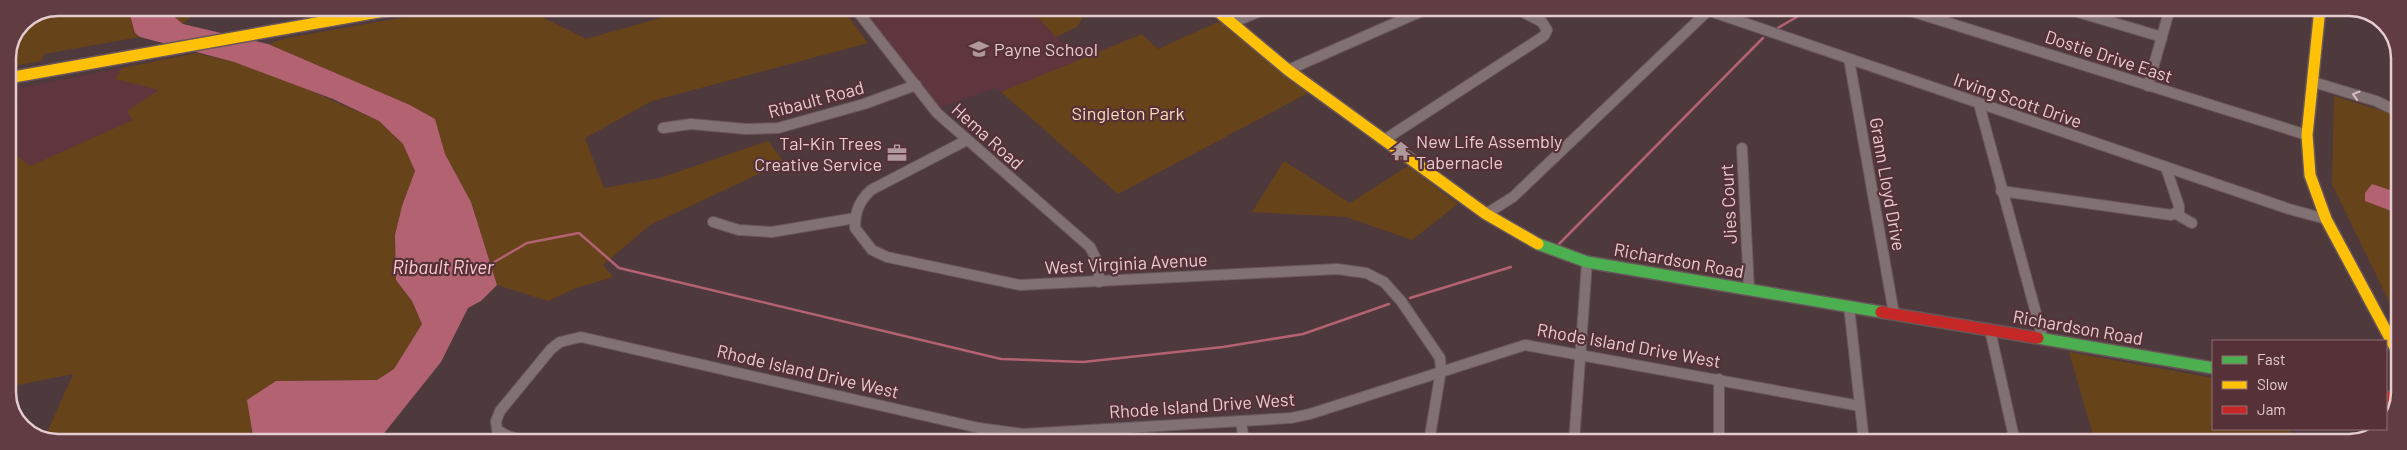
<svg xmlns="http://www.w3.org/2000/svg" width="2407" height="450" font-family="Barlow,sans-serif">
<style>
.built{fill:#5f363e}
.green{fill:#67431a}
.water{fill:#b36272}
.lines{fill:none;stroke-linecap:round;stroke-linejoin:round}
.stream{stroke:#b36272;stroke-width:2.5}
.street-casing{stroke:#685659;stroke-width:12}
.fast-casing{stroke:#685659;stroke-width:14}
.slow-casing{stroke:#685659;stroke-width:14}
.jam-casing{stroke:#685659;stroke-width:14}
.street{stroke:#817173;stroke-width:10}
.fast{stroke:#4caf50;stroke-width:11}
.slow{stroke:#ffc107;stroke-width:11}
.jam{stroke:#c62828;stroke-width:11}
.oneway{stroke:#d5bec1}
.labels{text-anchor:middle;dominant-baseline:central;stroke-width:4.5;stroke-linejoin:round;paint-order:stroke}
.poi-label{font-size:18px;fill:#e4cccf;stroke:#563137;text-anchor:start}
.street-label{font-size:18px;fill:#e4cccf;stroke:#563137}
.park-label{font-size:18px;fill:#fcdcb9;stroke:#563137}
.water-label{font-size:19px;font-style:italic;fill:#feccd3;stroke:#563137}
.rim{fill:none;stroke:#e4cccf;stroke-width:2.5}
</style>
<rect width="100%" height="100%" fill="#4e393d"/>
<g class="built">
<path d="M 860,8 L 1029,8 L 1078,60 L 1001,92 L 995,88 L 938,108 Z"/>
<path d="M 122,68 L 115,79 L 159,90 L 128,111 L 134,120 L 30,166 L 8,149 L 8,108 L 21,98 L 8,94 L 8,90 Z"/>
</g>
<g class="green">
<path d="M 58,8 L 134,8 L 130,15 L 135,33 L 140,37 L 44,54 L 41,61 L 8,67 L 8,58 L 22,22 Z"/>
<path d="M 164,8 L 200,8 L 183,24 Z"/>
<path d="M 456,8 L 542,8 L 540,16 L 586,39 L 696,8 L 781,8 L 784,12 L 801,8 L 842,8 L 868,43 L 652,101 L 585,138 L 604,188 L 660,178 L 768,141 L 784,162 L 650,225 L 603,265 L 613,277 L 576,288 L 548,301 L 497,285 L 471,202 L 445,154 L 435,119 L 410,105 L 268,44 L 287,38 Z"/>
<path d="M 1029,8 L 1108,8 L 1083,17 L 1077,27 L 1056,37 Z"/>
<path d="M 1220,21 L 1308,93 L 1118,194 L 1001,92 L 1142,34 L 1158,49 Z"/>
<path d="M 196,53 L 234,62 L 302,87 L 379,121 L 403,144 L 415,171 L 402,206 L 395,235 L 396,280 L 412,301 L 422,324 L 394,369 L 377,380 L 276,381 L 251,429 L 254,442 L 48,442 L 44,439 L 73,374 L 8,387 L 8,149 L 30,166 L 133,120 L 127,111 L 159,90 L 115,79 L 122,68 Z"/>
<path d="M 2334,96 L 2399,116 L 2399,322 L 2332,184 Z"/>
<path d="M 1284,161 L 1350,203 L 1408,166 L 1458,204 L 1412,240 L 1346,217 L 1252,212 Z"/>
<path d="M 2069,352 L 2213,378 L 2213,429 L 2289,429 L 2295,442 L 2095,442 Z"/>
</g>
<g class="water">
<path d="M 134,8 L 164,8 L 183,24 L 268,44 L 410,105 L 435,119 L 445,154 L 471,202 L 497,285 L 481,301 L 468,308 L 441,362 L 377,442 L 254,442 L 247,400 L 276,381 L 377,380 L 394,369 L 422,324 L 412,301 L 396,280 L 395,235 L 402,206 L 415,171 L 403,144 L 379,121 L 333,99 L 234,62 L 140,37 L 135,33 L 130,15 Z"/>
<path d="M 2372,184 L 2399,193 L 2399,214 L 2365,201 L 2365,193 Z"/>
</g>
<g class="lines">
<g class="stream">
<path d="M 1778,28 L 1812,8"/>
<path d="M 1559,244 L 1763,38"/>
<path d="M 491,264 L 527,243 L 579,233 L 619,268 L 1001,359 L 1083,362 L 1223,347 L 1303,334 L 1389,304"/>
<path d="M 1410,298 L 1511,267"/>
</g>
<defs>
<g id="street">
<path d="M 855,8 L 937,113 L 1090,247 L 1098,263 L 1099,282"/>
<path d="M 1701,8 L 2289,209 L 2326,219"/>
<path d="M 1901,8 L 2307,135"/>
<path d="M 2064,8 L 2162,37"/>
<path d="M 1232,23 L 1268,8"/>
<path d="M 1849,59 L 1894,314"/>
<path d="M 1288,70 L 1429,8"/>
<path d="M 2313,82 L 2376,101 L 2399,112"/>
<path d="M 2148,86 L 2170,8"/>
<path d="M 1979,104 L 2043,339"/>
<path d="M 663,128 L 691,124 L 746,129 L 778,128 L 864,104 L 916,85"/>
<path d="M 967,140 L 871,190 C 859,201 855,212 855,228 L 872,250 L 887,257 L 1020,285 L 1337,269 L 1366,273 L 1384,282 L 1401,301 L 1440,358 L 1441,370 L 1429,442"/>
<path d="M 1384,140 L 1544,36 L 1547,30 L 1542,22 L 1515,8"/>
<path d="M 1742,148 L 1749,289"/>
<path d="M 2001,191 L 2171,215 L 2179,211 L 2179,206 L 2166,168"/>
<path d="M 1486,214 L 1513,197 L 1711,8"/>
<path d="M 2176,214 L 2192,223"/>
<path d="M 713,222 L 739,230 L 772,232 L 855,218"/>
<path d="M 1849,306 L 1864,442"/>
<path d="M 1990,330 L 2015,442"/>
<path d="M 1719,379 L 1719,442"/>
<path d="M 1241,421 L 1244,442"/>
<path d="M 530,442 L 508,436 L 497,430 L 496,421 L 500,411 L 551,349 L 560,342 L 581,337 L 979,428 L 1023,434 L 1291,418 L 1310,414 L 1525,345 L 1860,406"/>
<path d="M 1574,442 L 1587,262"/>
</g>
<g id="fast">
<path d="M 1538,244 L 1587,262 L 1881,312"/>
<path d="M 2038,338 L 2213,368"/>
</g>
<g id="slow">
<path d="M 1214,8 L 1288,70 L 1486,214 L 1538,244"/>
<path d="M 2320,8 L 2307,135 L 2310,175 L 2326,219 L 2399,355"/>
<path d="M 8,78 L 401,8"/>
</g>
<g id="jam">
<path d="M 1881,312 L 2038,338"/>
<path d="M 2386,397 L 2399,399"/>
</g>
</defs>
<use href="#street" class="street-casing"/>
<use href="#fast" class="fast-casing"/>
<use href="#slow" class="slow-casing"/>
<use href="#jam" class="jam-casing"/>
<use href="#street" class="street"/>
<use href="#fast" class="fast"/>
<use href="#slow" class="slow"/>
<use href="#jam" class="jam"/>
</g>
<defs><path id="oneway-chevron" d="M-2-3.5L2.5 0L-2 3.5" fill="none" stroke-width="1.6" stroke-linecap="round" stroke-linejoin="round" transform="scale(1.25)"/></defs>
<use class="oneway" href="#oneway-chevron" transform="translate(2356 95) rotate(-163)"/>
<defs>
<symbol id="school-bare" viewBox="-9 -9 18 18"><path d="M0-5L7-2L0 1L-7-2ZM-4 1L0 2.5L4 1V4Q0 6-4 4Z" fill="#b0999c" stroke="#563137" stroke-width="2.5" paint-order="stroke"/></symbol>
<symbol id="temple-bare" viewBox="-9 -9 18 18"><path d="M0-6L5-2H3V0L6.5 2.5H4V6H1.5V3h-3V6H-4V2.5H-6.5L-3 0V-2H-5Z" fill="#b0999c" stroke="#563137" stroke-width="2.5" paint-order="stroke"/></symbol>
<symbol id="office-bare" viewBox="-9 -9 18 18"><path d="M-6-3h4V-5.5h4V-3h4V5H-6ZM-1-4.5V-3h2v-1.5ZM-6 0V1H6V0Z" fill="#b0999c" stroke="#563137" stroke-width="2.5" paint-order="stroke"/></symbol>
</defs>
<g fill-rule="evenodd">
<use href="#school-bare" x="965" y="35" width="28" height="28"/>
<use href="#temple-bare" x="1387" y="137" width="28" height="28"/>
<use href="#office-bare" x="883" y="139" width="28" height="28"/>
</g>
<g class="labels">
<g class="poi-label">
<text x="994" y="49">Payne School</text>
<text x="1416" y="141">New Life Assembly<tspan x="1416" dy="21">Tabernacle</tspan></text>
<text x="882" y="143" text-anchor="end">Tal-Kin Trees<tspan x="882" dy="21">Creative Service</tspan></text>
</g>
<g class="street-label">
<text transform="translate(2109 56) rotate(18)">Dostie Drive East</text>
<text transform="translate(816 99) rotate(-15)">Ribault Road</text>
<text transform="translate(2018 100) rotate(19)">Irving Scott Drive</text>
<text transform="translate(988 136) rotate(42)">Hema Road</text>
<text transform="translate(1888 184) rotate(80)">Grann Lloyd Drive</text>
<text transform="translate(1728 204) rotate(-93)">Jies Court</text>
<text transform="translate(1679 260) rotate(10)">Richardson Road</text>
<text transform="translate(1126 263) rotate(-3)">West Virginia Avenue</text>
<text transform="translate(2078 327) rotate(10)">Richardson Road</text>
<text transform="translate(1629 345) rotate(10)">Rhode Island Drive West</text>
<text transform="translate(808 371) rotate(13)">Rhode Island Drive West</text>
<text transform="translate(1202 405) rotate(-4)">Rhode Island Drive West</text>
</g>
<g class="park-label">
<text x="1128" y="113">Singleton Park</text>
</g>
<g class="water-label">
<text x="443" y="266">Ribault River</text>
</g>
</g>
<path d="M0 0H2407V450H0ZM58 16H2349A42 42 0 0 1 2391 58V392A42 42 0 0 1 2349 434H58A42 42 0 0 1 16 392V58A42 42 0 0 1 58 16Z" fill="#613d43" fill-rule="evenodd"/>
<path class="rim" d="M58 16H2349A42 42 0 0 1 2391 58V392A42 42 0 0 1 2349 434H58A42 42 0 0 1 16 392V58A42 42 0 0 1 58 16Z"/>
<rect x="2212" y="340" width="175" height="90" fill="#563137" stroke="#8f6f74"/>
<rect x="2222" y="356" width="25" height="8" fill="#4caf50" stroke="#8f6f74"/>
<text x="2257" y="365" font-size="15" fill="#e4cccf">Fast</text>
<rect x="2222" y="381" width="25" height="8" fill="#ffc107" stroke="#8f6f74"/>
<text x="2257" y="390" font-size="15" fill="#e4cccf">Slow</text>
<rect x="2222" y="406" width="25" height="8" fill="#c62828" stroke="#8f6f74"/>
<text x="2257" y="415" font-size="15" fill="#e4cccf">Jam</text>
</svg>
